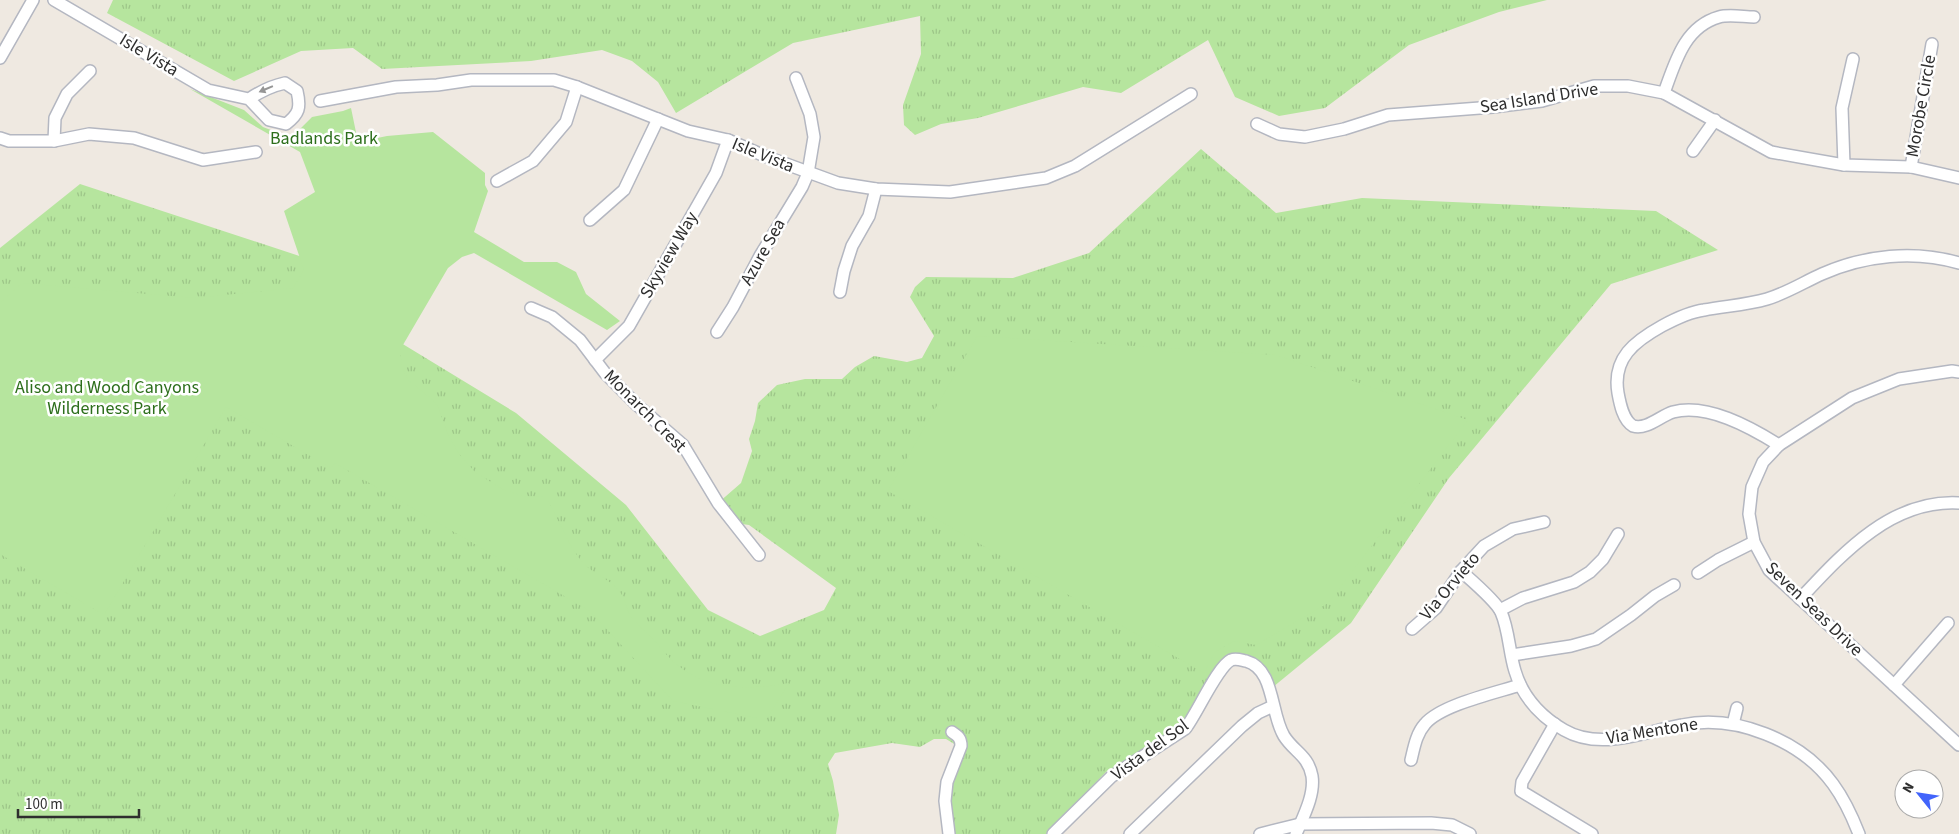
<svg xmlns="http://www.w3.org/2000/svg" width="1959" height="834" font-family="'Source Sans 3',sans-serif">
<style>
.grass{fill:url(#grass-tufts)}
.park{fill:#b6e59e}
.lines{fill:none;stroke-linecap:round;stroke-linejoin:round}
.minor-casing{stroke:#b4b7c1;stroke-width:14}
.minor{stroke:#fff;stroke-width:11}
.oneway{fill:#969696}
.labels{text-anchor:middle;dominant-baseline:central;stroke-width:5;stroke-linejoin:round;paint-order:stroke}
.street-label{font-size:18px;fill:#2e2e2e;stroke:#fff}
.park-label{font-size:18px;fill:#2c6e1b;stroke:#fff}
</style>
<defs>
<pattern id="grass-tufts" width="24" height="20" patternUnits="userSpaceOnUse" patternTransform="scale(1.25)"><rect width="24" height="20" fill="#b6e59e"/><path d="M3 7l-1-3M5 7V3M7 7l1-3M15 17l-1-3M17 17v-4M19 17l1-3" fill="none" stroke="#9dc588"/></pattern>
</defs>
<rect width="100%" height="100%" fill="#efe9e1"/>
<g class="grass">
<path d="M 113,0 L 1547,0 L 1499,12 L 1409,45 L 1325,108 L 1279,116 L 1235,97 L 1208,40 L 1121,93 L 1083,87 L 978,118 L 941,124 L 915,135 L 904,125 L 903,105 L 921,54 L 920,16 L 793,43 L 676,113 L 658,82 L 632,61 L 602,50 L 531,61 L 382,69 L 353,48 L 301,51 L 234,81 L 107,13 Z"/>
<path d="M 1201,149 L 1276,213 L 1362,198 L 1656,211 L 1718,250 L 1611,284 L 1449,478 L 1351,623 L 1273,687 L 1270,676 L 1258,660 L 1236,655 L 1220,662 L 1208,678 L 1194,707 L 1182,723 L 1152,748 L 1107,771 L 1046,834 L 948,834 L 941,800 L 956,745 L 946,739 L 934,739 L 920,747 L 892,743 L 835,753 L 828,764 L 833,781 L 839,815 L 836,834 L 0,834 L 0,248 L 80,184 L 336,268 L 355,315 L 516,413 L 626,505 L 708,610 L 760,636 L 824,610 L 836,588 L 749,525 L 735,523 L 718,503 L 741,483 L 752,451 L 749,439 L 755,421 L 758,403 L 777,385 L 805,379 L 842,379 L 855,367 L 874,356 L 907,362 L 922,358 L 934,336 L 910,297 L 915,287 L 926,277 L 1013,278 L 1089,253 Z"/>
</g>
<g class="park">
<path d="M 190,89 L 244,110 L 263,127 L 276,132 L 276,137 L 288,136 L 298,131 L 312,117 L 343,111 L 351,108 L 358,142 L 387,136 L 433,132 L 485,173 L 485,185 L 488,191 L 474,232 L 524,262 L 557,262 L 576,272 L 586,294 L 620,321 L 607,330 L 474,253 L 462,257 L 448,268 L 400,350 L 402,368 L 409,381 L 433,400 L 438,407 L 448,434 L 459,454 L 475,472 L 502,489 L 522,496 L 545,497 L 548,500 C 559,521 568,545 583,563 C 593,574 610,579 619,591 C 625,597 626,608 630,615 C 637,625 646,631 654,640 C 662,649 669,659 680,667 C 710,691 753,690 789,683 L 766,720 L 673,701 L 590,611 L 335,463 L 331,468 L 226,407 L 104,615 L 0,554 L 0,303 L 22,283 L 194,298 L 293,288 L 304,270 L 284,211 L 315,192 L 300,152 Z"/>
<path d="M 977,336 L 1276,355 L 1468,420 L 1328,603 L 1256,645 L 1234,641 L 1215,652 L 1204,673 L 888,491 Z"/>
</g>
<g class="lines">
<defs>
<g id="minor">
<path d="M 54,0 L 208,90 L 249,99 L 269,120 L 286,124 C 299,114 301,108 297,91 L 285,83 C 271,86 261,91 249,99"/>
<path d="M 0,58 L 33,0"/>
<path d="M 1664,93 C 1675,63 1684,27 1719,17 C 1729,14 1744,17 1754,17"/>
<path d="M 320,101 L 396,87 L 437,85 L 471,80 L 554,80 L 577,87 L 688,131 L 728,140 L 767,157 L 838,183 L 876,189 L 950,192 L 1046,178 L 1075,166 L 1191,94"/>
<path d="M 1257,124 L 1279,134 L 1305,137 L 1344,129 L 1388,115 L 1493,107 L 1542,101 L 1594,86 L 1628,86 L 1664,93 L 1771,152 L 1844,165 L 1911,167 L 1959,178"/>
<path d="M 0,138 L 9,141 L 54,141 L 89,134 L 134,138 L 203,160 L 256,152"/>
<path d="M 54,141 L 55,118 L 67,94 L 90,71"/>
<path d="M 1693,151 L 1715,120"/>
<path d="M 1844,165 L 1842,108 L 1853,59"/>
<path d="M 1911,167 L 1932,44"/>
<path d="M 497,181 L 533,161 L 566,122 L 577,87"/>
<path d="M 590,220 L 624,190 L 658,119"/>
<path d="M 840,292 L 844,271 L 852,246 L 869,216 L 876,189"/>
<path d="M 531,308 L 552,317 L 580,340 L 605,373 L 637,405 L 683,445 L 718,503 L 759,555"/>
<path d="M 717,332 L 733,307 L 760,256 L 802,187 L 808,173 L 814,137 L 810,114 L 796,78"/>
<path d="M 595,360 L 629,326 L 716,173 L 728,140"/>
<path d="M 1959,372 L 1952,371 L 1899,379 L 1852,398 L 1779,445 L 1763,462 L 1752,487 L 1749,514 L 1754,542 L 1769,570 L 1959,745"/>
<path d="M 1779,445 C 1750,427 1707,403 1673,412 C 1660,416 1647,430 1633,426 C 1623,420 1620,404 1618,393 C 1612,358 1635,341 1662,326 C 1675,319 1689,312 1704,310 C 1725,306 1747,305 1767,299 C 1787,293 1804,282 1822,274 C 1865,255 1914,250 1959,263"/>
<path d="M 1461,571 C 1471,580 1496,601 1501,612 C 1509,630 1509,652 1515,671 C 1523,698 1540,716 1564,730 C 1600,751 1644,732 1682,725 C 1735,714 1801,740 1833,784 C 1844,799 1852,816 1859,834"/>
<path d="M 1698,573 L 1718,560 L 1754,542"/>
<path d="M 1800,599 C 1842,554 1891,499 1959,503"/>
<path d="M 1500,610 L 1523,598 L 1574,582 L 1590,572 L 1603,559 L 1618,534"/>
<path d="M 1412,629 L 1436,608 L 1461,571 L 1484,546 L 1513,529 L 1544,522"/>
<path d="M 1512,655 L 1571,646 L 1596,639 L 1631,615 L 1655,596 L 1674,585"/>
<path d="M 1894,685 L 1948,623"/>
<path d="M 1555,724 L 1522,782 L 1521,791 L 1592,834"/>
<path d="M 1733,724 L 1737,708"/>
<path d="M 1411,760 C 1414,748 1416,734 1425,724 C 1441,705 1495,693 1520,685"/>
<path d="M 949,834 L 945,801 L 947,782 L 961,746 C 961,738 958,736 952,732"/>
<path d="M 1053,834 L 1111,777 L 1185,729 C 1197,714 1217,667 1231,660 C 1236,658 1241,660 1246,661 C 1275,669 1270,713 1284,736 C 1294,752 1308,755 1312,776 C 1315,795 1303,817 1296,834"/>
<path d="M 1130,834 L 1242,726 L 1258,713 L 1273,706"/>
<path d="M 1260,834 L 1300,824 L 1431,823 L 1452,825 L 1470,834"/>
</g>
</defs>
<use href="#minor" class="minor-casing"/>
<use href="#minor" class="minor"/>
</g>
<defs><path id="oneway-solid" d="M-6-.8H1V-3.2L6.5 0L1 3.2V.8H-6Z" transform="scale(1.25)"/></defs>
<use class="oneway" href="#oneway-solid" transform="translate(266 89) rotate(157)"/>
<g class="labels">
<g class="street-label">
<text transform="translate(149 55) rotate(31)">Isle Vista</text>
<text transform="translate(1539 98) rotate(-9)">Sea Island Drive</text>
<text transform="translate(1921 106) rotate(-80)">Morobe Circle</text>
<text transform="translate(763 155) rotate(22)">Isle Vista</text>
<text transform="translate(763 252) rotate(-61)">Azure Sea</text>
<text transform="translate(669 255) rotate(-60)">Skyview Way</text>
<text transform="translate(645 411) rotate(45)">Monarch Crest</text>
<text transform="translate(1450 586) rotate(-50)">Via Orvieto</text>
<text transform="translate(1814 609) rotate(44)">Seven Seas Drive</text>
<text transform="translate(1652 731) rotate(-9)">Via Mentone</text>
<text transform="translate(1150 750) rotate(-36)">Vista del Sol</text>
</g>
<g class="park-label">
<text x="324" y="138">Badlands Park</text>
<text x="107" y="387">Aliso and Wood Canyons<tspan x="107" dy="21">Wilderness Park</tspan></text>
</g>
</g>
<g transform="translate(1919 794) rotate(300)"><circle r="24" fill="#ffffff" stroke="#ababab"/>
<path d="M0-4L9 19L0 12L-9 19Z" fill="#4264fb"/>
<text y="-8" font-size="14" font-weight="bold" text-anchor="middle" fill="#2e2e2e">N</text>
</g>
<path d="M18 809v8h121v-8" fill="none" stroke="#2e2e2e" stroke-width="2.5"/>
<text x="25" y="809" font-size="15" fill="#2e2e2e" stroke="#ffffff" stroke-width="4" paint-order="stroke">100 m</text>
</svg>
